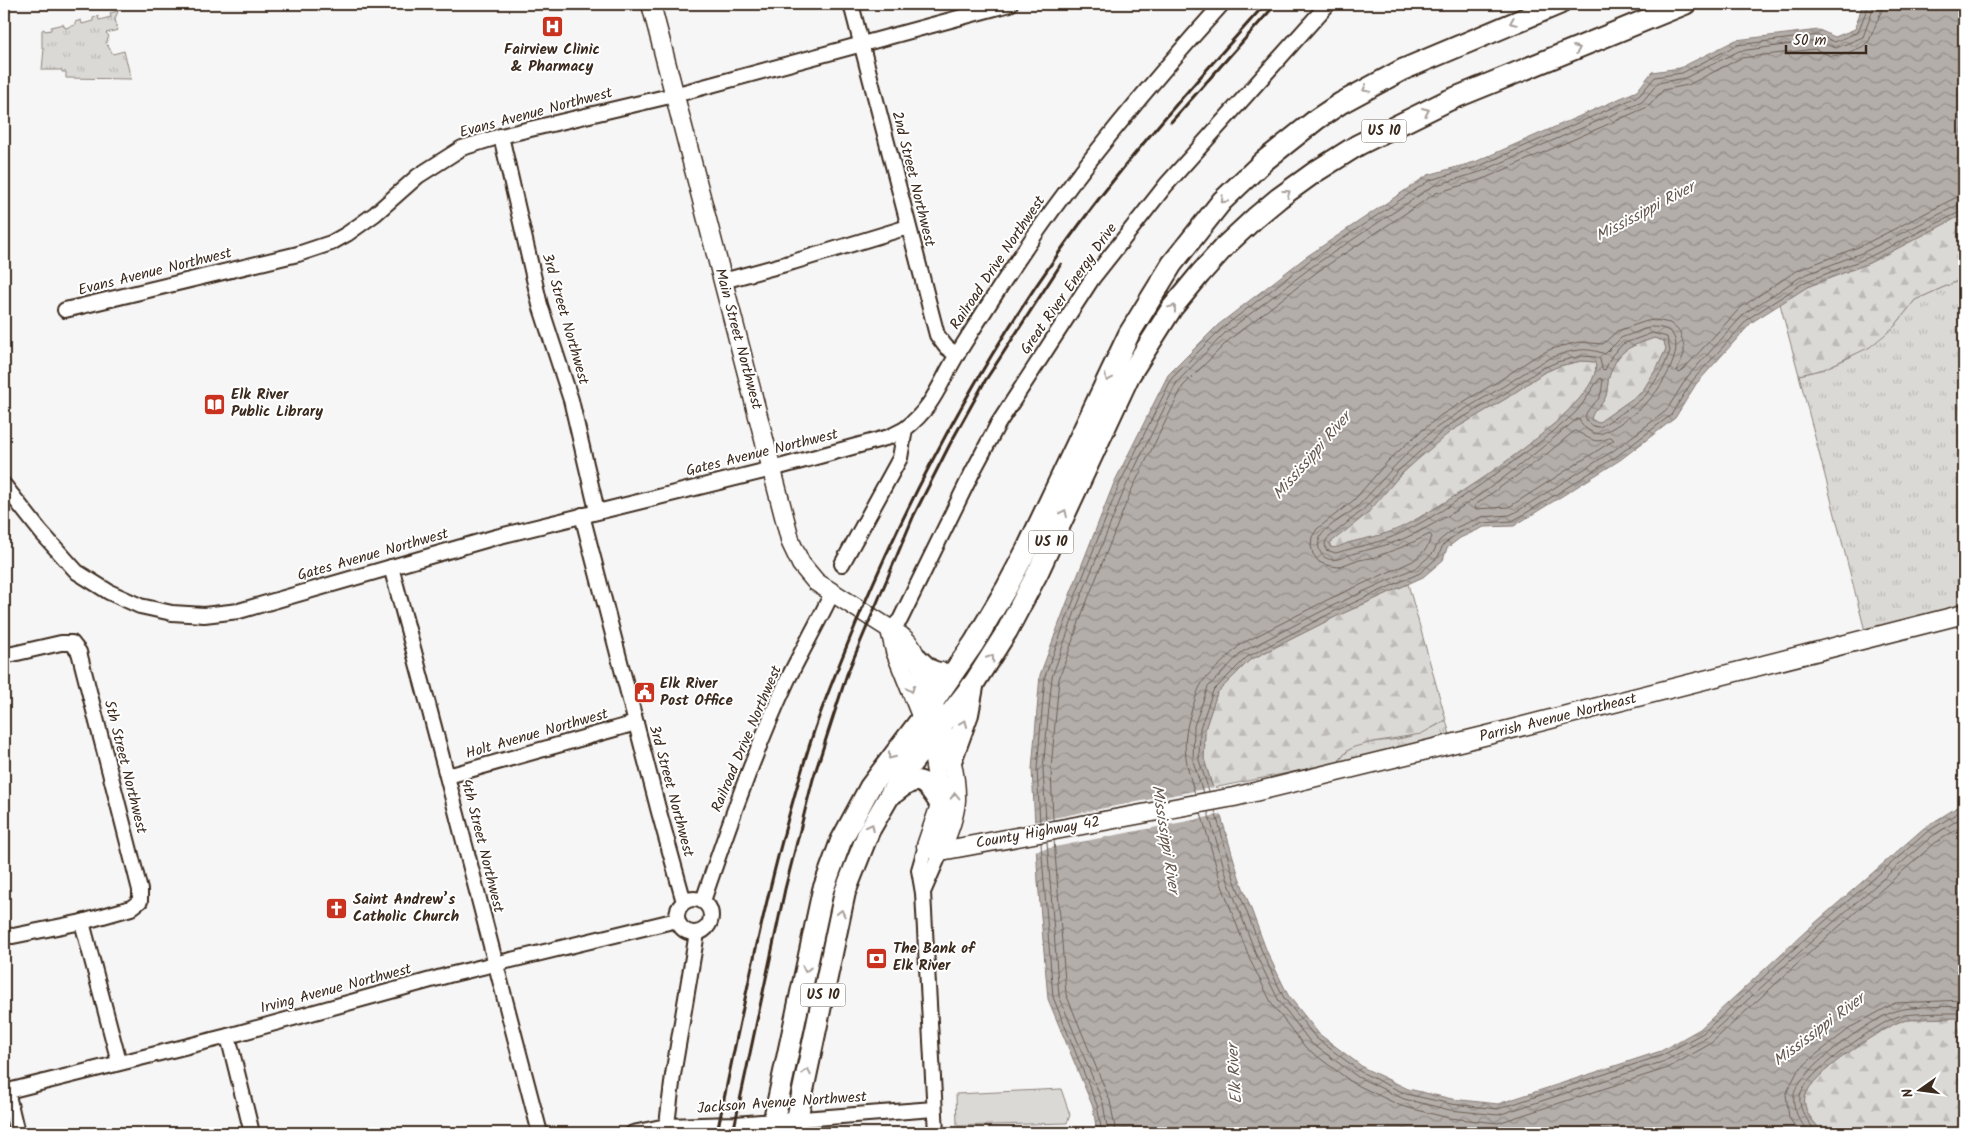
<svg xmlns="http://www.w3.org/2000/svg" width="1968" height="1137" font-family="Kalam,sans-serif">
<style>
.grass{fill:url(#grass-tufts);stroke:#8b827a}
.forest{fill:url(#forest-firs);stroke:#8b827a}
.green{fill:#dbd9d6;stroke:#8b827a}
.water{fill:url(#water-waves);stroke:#847972;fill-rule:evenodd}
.pier{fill:#f7f6f6}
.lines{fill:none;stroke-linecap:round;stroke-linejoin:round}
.shore{stroke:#6b5f56;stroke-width:1}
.minor-casing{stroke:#3b2a1e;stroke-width:18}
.major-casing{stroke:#3b2a1e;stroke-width:21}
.highway-casing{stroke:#3b2a1e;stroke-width:24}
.minor{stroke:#fff;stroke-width:14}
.major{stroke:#fff;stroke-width:18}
.highway{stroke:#fff;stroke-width:20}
.rail{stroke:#3b2a1e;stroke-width:3}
.oneway{stroke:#a79f9a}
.labels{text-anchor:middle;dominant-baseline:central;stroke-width:4;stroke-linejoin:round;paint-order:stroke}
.shield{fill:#fff;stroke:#766a62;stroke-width:1}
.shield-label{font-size:14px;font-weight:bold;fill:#3b2a1e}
.poi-label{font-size:15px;font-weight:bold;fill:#3b2a1e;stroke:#fff;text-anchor:start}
.street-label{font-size:15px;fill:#3b2a1e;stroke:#fff}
.water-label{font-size:16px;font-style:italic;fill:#65584f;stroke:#fff}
</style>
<defs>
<pattern id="grass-tufts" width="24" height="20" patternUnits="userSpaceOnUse" patternTransform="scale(1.25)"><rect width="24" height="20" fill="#dbd9d6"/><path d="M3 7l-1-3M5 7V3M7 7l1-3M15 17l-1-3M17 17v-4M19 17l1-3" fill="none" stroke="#bdbab7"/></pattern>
<pattern id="forest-firs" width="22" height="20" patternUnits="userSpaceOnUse" patternTransform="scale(1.25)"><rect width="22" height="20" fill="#dbd9d6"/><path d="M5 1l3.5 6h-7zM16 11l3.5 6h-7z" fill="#bdbab7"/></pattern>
<pattern id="water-waves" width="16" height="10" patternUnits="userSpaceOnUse" patternTransform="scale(1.25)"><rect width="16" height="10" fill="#b4aeaa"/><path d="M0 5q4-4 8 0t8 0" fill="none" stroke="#948e8a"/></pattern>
</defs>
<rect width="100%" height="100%" fill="#f7f6f6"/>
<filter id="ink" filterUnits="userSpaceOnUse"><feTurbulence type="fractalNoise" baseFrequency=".02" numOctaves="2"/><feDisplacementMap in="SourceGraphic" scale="10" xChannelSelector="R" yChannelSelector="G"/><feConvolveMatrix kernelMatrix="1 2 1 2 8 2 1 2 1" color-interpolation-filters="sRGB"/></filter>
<g filter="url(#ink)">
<g class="grass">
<path d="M 118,11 L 115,19 L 118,30 L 106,33 L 109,36 L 106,43 L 113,54 L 124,51 L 131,79 L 66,78 L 66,72 L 62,72 L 62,70 L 42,70 L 44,48 L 42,48 L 42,30 L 44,29 L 45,31 L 51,30 L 51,27 L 63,24 L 65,28 L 75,25 L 75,22 L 81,20 L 82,24 L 93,21 L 93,18 L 98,16 L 99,20 L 111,17 L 110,13 Z"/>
<path d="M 1964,278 L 1964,606 L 1865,631 L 1799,375 L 1824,369 L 1850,357 L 1894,327 L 1915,300 Z"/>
<path d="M 1446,720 L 1450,735 L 1337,763 C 1343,757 1346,751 1353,747 C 1369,740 1387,742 1403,738 C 1417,735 1434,728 1446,720 Z"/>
</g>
<g class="forest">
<path d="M 1964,214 L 1964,278 L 1915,300 L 1894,327 L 1870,347 L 1824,369 L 1799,375 L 1780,304 L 1807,287 L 1869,263 Z"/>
<path d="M 1654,338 L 1664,341 L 1666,349 L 1658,366 L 1642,392 L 1598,423 L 1591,419 C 1593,409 1600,407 1604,400 C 1608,394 1607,384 1609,377 C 1618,349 1629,347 1654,338 Z"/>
<path d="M 1581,361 L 1595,362 C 1609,404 1435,511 1400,528 C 1383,536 1366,538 1348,543 C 1342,545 1338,549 1330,547 L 1330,543 L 1425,452 L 1451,431 L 1507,398 L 1543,373 L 1559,366 Z"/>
<path d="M 1408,584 L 1446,720 L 1421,734 L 1373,742 L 1354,747 L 1347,751 L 1337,763 L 1213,788 L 1204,759 L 1205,729 L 1217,693 L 1250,660 L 1335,617 Z"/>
<path d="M 1964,1018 L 1964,1133 L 1823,1133 C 1815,1123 1802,1111 1805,1097 C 1809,1075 1879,1030 1899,1022 C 1909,1018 1952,1018 1964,1018 Z"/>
</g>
<path class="green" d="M 1061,1089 L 1070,1115 L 1067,1123 L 957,1126 L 956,1094 Z"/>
<path class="water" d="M 1867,4 L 1964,4 L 1964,214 L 1869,263 L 1807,287 L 1752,322 L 1696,384 L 1675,418 L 1620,460 L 1525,519 L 1514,526 L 1484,527 L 1460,538 L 1447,548 L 1443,560 L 1423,577 L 1335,617 L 1250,660 L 1217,693 L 1205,729 L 1204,759 L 1239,877 L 1267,952 L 1288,995 L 1319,1034 L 1364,1068 L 1408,1089 L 1452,1099 L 1498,1104 L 1661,1051 L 1700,1029 L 1806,931 L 1924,828 L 1964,803 L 1964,1018 C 1952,1018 1909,1018 1899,1022 C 1879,1030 1809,1075 1805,1097 C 1802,1111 1815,1123 1823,1133 L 1097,1133 L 1093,1107 L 1048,999 L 1038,881 L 1032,769 L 1040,675 L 1066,605 L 1114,483 L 1168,375 L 1218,325 L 1306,257 L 1428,175 L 1475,162 L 1637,91 L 1652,72 L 1680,68 L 1736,40 L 1819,30 L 1835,37 L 1855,29 L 1862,6 ZM 1654,338 L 1664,341 L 1666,349 L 1658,366 L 1642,392 L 1598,423 L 1591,419 C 1593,409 1600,407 1604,400 C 1608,394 1607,384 1609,377 C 1618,349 1629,347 1654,338 ZM 1581,361 L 1595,362 C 1609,404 1435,511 1400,528 C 1383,536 1366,538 1348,543 C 1342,545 1338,549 1330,547 L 1330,543 L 1367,514 L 1401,474 L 1451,431 L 1507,398 L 1543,373 L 1559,366 Z"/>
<path class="pier" d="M 1215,787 L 1224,814 L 1034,851 L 1032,822 Z"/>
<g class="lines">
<g class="shore">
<path d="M 1651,327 C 1699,326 1666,382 1650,399 C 1641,410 1613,430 1600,434 C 1590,433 1583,428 1580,420 L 1577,419 C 1523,463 1467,511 1403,539 C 1386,546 1369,549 1352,554 C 1342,557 1333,564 1323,556 C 1319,552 1317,544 1320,538 C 1325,525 1350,515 1360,504 C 1379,484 1396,463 1417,444 C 1441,421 1471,406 1499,389 C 1525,374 1548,353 1580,350 C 1588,349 1597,351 1605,354 L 1621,338 Z"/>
<path d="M 1653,333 L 1667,337 L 1670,351 L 1663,369 L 1646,395 L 1633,406 L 1600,427 C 1596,427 1592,426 1589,423 C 1578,413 1597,404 1600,396 C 1602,392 1602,385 1603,380 L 1600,378 C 1591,389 1585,402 1576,412 C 1555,432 1530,449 1507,466 C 1473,490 1439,515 1401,533 C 1381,543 1358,546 1336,553 L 1326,550 L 1325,543 L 1327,539 L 1363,510 L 1398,471 L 1448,426 L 1504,394 L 1541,369 L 1557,362 L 1581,356 L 1596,357 L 1600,359 L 1602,369 L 1605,370 L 1612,355 L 1623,344 Z"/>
<path d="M 1575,431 C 1590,437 1593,446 1611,437 L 1614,440 L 1509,507 L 1475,509 L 1475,505 L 1543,457 Z"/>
<path d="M 1209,791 L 1199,760 L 1200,728 L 1213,691 L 1247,657 L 1333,612 L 1420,573 L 1438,557 L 1443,545 L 1458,533 L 1483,523 L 1512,521 L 1523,515 L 1617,456 L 1671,415 L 1693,380 L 1749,318 L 1805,282 L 1867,258 L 1964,210"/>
<path d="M 1203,793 L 1193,761 L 1194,726 L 1208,687 L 1242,652 L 1330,607 L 1417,567 L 1433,553 L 1439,541 L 1455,528 L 1481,517 L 1510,515 L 1519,510 L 1613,451 L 1666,411 L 1688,376 L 1745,313 L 1802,276 L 1864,252 L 1958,205 L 1964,204"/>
<path d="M 1195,794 C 1184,759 1181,741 1193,706 C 1196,697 1198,688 1204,680 L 1241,644 L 1327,600 L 1413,561 L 1426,549 L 1432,537 L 1430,534 L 1405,546 L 1375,557 L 1354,561 L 1338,567 L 1326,565 L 1319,562 L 1313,554 L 1311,546 L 1312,537 L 1317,529 L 1354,500 L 1388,461 L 1413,438 L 1441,415 L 1497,382 L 1533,358 L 1551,349 L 1579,342 L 1603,344 L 1617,331 L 1647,321 L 1655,320 L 1670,323 L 1680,332 L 1684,346 L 1684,354 L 1677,371 L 1680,373 L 1740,308 L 1796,271 L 1861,246 L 1955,198 L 1964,196"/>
<path d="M 1215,811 L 1234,879 L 1263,954 L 1284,998 L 1316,1038 L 1361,1072 L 1406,1094 L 1451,1104 L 1498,1109 L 1663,1055 L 1703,1033 L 1809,935 L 1927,832 L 1964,809"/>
<path d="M 1208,812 L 1228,881 L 1257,957 L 1279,1001 L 1311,1043 L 1358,1077 L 1404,1099 L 1450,1110 L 1498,1115 L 1665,1061 L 1706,1038 L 1813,940 L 1931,837 L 1964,816"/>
<path d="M 1201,813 L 1221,883 L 1250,960 L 1273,1006 L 1306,1048 L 1353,1083 L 1401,1106 L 1449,1118 L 1498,1123 L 1668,1068 L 1710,1044 L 1818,945 L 1935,843 L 1964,825"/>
<path d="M 1053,820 L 1051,769 L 1059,679 L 1083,611 L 1131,491 L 1183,386 L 1230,339 L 1317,272 L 1436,193 L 1483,179 L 1645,108 L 1650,105 L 1663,90 L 1688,85 L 1741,58 L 1815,49 L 1831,56 L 1842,55 L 1862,47 L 1869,41 L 1881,12 L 1882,4"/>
<path d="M 1046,822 L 1043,769 L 1052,677 L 1076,609 L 1125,488 L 1177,382 L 1225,333 L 1313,266 L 1433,186 L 1480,172 L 1642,102 L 1658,83 L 1685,78 L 1739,51 L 1816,41 L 1836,48 L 1863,37 L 1875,4"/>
<path d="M 1040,823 L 1037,769 L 1045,676 L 1071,607 L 1119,485 L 1172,378 L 1221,329 L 1309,261 L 1430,180 L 1477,167 L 1639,96 L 1655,77 L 1682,73 L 1737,45 L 1818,35 L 1835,42 L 1858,32 L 1869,4"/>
<path d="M 1054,840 L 1066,994 L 1110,1101 L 1116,1133"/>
<path d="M 1047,842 L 1059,996 L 1103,1103 L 1108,1133"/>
<path d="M 1041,843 L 1053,997 L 1097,1105 L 1102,1133"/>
<path d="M 1800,1133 L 1789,1118 L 1786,1094 L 1797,1072 L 1813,1057 L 1853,1026 L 1895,1003 L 1964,1000"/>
<path d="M 1809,1133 C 1800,1121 1792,1111 1794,1095 C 1797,1071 1875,1015 1899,1010 C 1916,1006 1947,1006 1964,1007"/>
<path d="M 1817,1133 C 1809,1122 1798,1111 1800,1096 C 1803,1074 1878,1023 1899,1016 C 1911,1013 1951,1013 1964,1013"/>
</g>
<defs>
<g id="minor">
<path d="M 851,4 L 937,335 L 946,347 L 957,355"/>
<path d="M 501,136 L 540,305 L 571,400 L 597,511"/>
<path d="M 723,281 L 793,262 L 908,227"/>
<path d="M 65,310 L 298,254 L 331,243 L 347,234 L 375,214 L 418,176 L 462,148 L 501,136 L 674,95 L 1010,4"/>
<path d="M 4,485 L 41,532 L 77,572 L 109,592 L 140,606 L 172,613 L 204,615 L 239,611 L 496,537 L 772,469 L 889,437 L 905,429"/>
<path d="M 582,515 L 659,812 L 684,902"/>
<path d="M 842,564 L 900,458 L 905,429 C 935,405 939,384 958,353 C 983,313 1008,274 1034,236 C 1091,154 1156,77 1222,4"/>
<path d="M 391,567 C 443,755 490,945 540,1133"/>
<path d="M 890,630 L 900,620 L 972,473 L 998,424 L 1092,279 L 1166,185 L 1328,4"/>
<path d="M 4,656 L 61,643 L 72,643 L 79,652 L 140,890 L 140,901 L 131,908 L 82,922 L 13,936 L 4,935"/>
<path d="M 448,776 L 636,723"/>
<path d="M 926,846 L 919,870 L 923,893 L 936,1133"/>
<path d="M 924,890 L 941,851"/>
<circle cx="694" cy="916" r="17"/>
<path d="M 703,901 C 728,827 754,753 787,681 C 801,652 818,623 832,593"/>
<path d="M 82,922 L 119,1062"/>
<path d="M 228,1036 L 252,1133"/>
<path d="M 7,1091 L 17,1133"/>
<path d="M 4,1092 L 228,1036 L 449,975 L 677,920"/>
<path d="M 633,1133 L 666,1126 L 735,1124 L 934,1109"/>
<path d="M 666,1133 L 673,1075 L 697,933"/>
</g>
<g id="major">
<path d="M 651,4 L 791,543 L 801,564 L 816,582 L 901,636 C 903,638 907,641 909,644 C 918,656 922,672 927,686 C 939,720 957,762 956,800 C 955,817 947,835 941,851"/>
<path d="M 890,630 L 895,651 L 922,718 L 934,760 L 939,791 L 939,808 L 926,846 L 941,851 L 1234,797 L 1484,736 L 1964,614"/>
</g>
<g id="highway">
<path d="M 917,658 C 930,672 933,673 952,674"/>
<path d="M 951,761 L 968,714 L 973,687"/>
<path d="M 894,793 C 917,774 924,778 939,802"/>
<path d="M 771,1133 L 823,890 L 841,841 L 870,787 L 922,718 L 974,643 L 1007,587 L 1028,547 L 1129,334 L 1172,264 L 1222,201 L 1264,161 L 1317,119 L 1341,103 L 1402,70 L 1559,4"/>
<path d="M 794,1133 L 845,892 L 869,831 L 898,781 L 974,683 L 1007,631 L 1038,572 L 1129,376 L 1172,308 L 1200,274 L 1225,246 L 1255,218 L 1279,198 L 1315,172 L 1358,145 L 1447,101 L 1685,4"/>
</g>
</defs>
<use href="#minor" class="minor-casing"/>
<use href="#major" class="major-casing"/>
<use href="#highway" class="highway-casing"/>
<use href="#minor" class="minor"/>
<use href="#major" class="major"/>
<use href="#highway" class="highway"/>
<g class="rail">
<path d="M 1171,122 L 1276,4"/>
<path d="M 717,1133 C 745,997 772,860 815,728 C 829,688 846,648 862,609 C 918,478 985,355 1068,240 C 1128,157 1197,80 1265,4"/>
<path d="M 733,1133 L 785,889 L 813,779 L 847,674 L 914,515 L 950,444 L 985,381 L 1061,264"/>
</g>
</g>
<defs><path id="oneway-chevron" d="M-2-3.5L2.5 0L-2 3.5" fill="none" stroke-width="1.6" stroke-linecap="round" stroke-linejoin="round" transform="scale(1.25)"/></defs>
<g class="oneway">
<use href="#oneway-chevron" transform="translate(1513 22) rotate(157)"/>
<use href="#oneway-chevron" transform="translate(1577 49) rotate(-23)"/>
<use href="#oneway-chevron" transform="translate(1366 89) rotate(151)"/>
<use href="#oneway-chevron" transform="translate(1426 111) rotate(-24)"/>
<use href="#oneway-chevron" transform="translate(1287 193) rotate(-36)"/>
<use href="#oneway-chevron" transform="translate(1224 200) rotate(134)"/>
<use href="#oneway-chevron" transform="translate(1173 308) rotate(-53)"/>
<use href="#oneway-chevron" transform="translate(1108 378) rotate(115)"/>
<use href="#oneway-chevron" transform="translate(1064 513) rotate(-65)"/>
<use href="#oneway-chevron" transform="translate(991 658) rotate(-57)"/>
<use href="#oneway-chevron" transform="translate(911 689) rotate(69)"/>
<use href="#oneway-chevron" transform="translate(964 723) rotate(-67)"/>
<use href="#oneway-chevron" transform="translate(891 756) rotate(128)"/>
<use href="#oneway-chevron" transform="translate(955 796) rotate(-91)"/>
<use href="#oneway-chevron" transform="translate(871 827) rotate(-63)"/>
<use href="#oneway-chevron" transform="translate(841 913) rotate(-77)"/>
<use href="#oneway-chevron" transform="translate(806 969) rotate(102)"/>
<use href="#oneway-chevron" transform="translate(807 1072) rotate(-78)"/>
</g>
</g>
<defs>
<symbol id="hospital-square" viewBox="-11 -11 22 22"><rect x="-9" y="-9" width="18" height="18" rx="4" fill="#c8321e" stroke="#fff"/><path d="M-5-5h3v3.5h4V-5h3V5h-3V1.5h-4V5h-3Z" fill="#fff"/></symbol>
<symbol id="library-square" viewBox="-11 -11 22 22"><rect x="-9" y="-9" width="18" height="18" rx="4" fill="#c8321e" stroke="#fff"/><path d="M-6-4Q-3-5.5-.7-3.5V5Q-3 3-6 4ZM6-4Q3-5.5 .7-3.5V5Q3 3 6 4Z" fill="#fff"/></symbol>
<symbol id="civic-square" viewBox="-11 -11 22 22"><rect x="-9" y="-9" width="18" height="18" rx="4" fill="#c8321e" stroke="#fff"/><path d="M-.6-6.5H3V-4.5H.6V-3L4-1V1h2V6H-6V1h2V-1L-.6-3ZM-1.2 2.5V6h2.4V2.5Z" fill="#fff"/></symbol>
<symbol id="church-square" viewBox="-11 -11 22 22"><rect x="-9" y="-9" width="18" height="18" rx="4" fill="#c8321e" stroke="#fff"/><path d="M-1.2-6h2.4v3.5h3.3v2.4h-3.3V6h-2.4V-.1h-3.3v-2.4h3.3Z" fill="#fff"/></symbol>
<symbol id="bank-square" viewBox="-11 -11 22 22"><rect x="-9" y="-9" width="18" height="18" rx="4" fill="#c8321e" stroke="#fff"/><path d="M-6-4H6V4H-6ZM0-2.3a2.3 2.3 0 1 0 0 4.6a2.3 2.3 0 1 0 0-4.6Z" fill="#fff"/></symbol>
</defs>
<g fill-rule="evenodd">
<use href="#hospital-square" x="540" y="14" width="25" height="25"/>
<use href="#library-square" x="202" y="392" width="25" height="25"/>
<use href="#civic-square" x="632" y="680" width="25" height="25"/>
<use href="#church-square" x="324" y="896" width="25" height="25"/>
<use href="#bank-square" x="864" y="946" width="25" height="25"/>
</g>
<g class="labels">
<g class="shield">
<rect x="1361.5" y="119.5" width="45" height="23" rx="4"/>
<rect x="1028.5" y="530.5" width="45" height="23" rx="4"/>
<rect x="800.5" y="983.5" width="45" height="23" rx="4"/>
</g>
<g class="shield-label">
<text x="1384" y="131">US 10</text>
<text x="1051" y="542">US 10</text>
<text x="823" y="995">US 10</text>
</g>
<g class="poi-label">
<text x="552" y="50" text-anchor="middle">Fairview Clinic<tspan x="552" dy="17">&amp; Pharmacy</tspan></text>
<text x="231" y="395">Elk River<tspan x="231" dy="17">Public Library</tspan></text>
<text x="660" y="684">Elk River<tspan x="660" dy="17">Post Office</tspan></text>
<text x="353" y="900">Saint Andrew’s<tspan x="353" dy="17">Catholic Church</tspan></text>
<text x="893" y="949">The Bank of<tspan x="893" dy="17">Elk River</tspan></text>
</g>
<g class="street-label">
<text transform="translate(536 113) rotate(-15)">Evans Avenue Northwest</text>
<text transform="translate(913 179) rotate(76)">2nd Street Northwest</text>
<text transform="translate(998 263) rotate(-56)">Railroad Drive Northwest</text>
<text transform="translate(155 272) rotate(-14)">Evans Avenue Northwest</text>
<text transform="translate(1069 289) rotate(-55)">Great River Energy Drive</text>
<text transform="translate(565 319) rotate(74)">3rd Street Northwest</text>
<text transform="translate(738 339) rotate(75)">Main Street Northwest</text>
<text transform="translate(762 453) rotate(-14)">Gates Avenue Northwest</text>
<text transform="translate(373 555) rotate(-16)">Gates Avenue Northwest</text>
<text transform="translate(1558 718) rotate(-14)">Parrish Avenue Northeast</text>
<text transform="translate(537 734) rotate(-16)">Holt Avenue Northwest</text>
<text transform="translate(747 739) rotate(-67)">Railroad Drive Northwest</text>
<text transform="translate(125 767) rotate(76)">5th Street Northwest</text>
<text transform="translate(671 791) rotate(75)">3rd Street Northwest</text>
<text transform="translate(1038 833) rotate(-10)">County Highway 42</text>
<text transform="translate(482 846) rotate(76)">4th Street Northwest</text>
<text transform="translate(336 989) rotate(-15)">Irving Avenue Northwest</text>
<text transform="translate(782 1103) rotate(-4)">Jackson Avenue Northwest</text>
</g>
<g class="water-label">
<text transform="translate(1645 212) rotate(-28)">Mississippi River</text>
<text transform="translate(1312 456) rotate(-49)">Mississippi River</text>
<text transform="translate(1165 839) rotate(81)">Mississippi River</text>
<text transform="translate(1819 1030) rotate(-37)">Mississippi River</text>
<text transform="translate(1235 1074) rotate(-94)">Elk River</text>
</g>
</g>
<rect width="1968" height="1137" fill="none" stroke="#fff" stroke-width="20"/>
<rect x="10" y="10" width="1948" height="1117" fill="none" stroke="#3b2a1e" stroke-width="2" filter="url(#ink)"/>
<g transform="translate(1920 1090) rotate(256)" stroke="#ffffff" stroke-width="4" paint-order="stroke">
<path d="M0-4L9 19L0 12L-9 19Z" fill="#3b2a1e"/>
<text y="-8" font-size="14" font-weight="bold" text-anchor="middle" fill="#3b2a1e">N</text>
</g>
<path d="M1786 45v8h80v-8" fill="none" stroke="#3b2a1e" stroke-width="2.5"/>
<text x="1793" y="45" font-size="15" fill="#3b2a1e" stroke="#ffffff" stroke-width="4" paint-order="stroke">50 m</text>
</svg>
